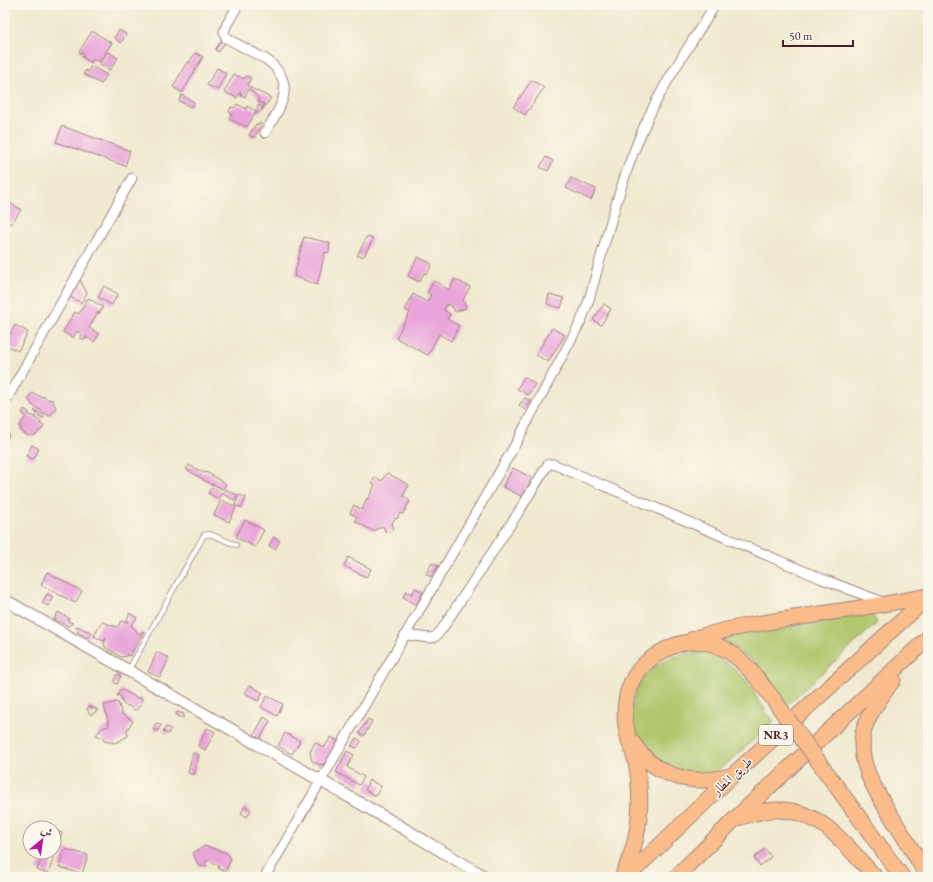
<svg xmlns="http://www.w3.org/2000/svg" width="933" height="882" font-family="'EB Garamond',Amiri,serif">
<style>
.green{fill:#afc76d;stroke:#7c734c}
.building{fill:#e9a4d9}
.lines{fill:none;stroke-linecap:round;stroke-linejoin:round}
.service-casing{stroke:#9d847d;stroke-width:6}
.minor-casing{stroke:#9d847d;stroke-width:11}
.tertiary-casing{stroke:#9d847d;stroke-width:13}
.trunk-casing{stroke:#9d847d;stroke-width:17}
.service{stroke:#fff;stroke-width:4.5}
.minor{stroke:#fff;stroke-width:9}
.tertiary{stroke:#fff;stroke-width:11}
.trunk{stroke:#fabc8b;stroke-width:15}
.trunk-bridge-casing{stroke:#9d847d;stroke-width:17;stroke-linecap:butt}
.trunk-bridge{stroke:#fabc8b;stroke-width:15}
.labels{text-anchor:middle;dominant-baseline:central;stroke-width:3;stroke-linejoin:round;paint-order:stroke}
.shield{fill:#fbf7ec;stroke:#7f6065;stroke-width:1}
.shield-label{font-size:12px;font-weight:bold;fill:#4a1f2b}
.street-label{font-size:13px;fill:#4a1f2b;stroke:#fbf7ec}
</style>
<rect width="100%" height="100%" fill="#fbf7ec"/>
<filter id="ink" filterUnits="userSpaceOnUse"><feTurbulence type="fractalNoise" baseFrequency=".025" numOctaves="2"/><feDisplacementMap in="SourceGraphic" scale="8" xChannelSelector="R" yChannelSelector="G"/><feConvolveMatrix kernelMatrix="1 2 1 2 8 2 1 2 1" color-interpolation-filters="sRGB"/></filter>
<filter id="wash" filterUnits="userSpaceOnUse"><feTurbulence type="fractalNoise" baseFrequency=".012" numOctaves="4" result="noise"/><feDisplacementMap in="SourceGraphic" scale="16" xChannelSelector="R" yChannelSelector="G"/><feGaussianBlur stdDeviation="0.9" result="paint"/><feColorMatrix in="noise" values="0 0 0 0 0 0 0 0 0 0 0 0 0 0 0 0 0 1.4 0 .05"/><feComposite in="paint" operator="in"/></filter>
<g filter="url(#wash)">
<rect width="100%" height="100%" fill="#f0e9cf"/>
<g class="green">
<path d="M 872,614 L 877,623 L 786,706 L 768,679 L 752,661 L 720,637 Z"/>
<path d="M 704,653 L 719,658 L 734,668 L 747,681 L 760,703 L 774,721 L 732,760 L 715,772 L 703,774 L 666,769 L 640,741 L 634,728 L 631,712 L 636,691 L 643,677 L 652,668 L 668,658 L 686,654 Z"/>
</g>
<g id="blocks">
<g class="building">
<path d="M 119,30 L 126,34 L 121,43 L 114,38 Z"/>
<path d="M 92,31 L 112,43 L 99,62 L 93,59 L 91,63 L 82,57 L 84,54 L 79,52 Z"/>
<path d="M 222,40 L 225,42 L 219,52 L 215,50 Z"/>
<path d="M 108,52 L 118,58 L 110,70 L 100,64 Z"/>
<path d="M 195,53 L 203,57 L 182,93 L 173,87 L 187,62 L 189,63 Z"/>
<path d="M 91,66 L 107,75 L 101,84 L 83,74 L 86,70 L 88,72 Z"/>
<path d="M 217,68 L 226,73 L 217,90 L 207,85 Z"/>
<path d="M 234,74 L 244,79 L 246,76 L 251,78 L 247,86 L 271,98 L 262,110 L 255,114 L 259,105 L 262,107 L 261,109 L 263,109 L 264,104 L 258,102 L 259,99 L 252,91 L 249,89 L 245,97 L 240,95 L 241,93 L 240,92 L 237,98 L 224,92 Z"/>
<path d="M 532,80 L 544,88 L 525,115 L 513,107 Z"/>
<path d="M 182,95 L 194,102 L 191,107 L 179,101 Z"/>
<path d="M 237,104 L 246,109 L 247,106 L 256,111 L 247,127 L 229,119 L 232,114 L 229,112 L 231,107 L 234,108 Z"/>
<path d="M 259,123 L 262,124 L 254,138 L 249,135 L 256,124 L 258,125 Z"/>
<path d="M 62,126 L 130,151 L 125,166 L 56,142 Z"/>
<path d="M 546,157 L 553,161 L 548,171 L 540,167 Z"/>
<path d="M 571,178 L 596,189 L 591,200 L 566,188 Z"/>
<path d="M 5,201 L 21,209 L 12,224 L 5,220 Z"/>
<path d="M 367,236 L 373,239 L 364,256 L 357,256 Z"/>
<path d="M 304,237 L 330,243 L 329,252 L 328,253 L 325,252 L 317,285 L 294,276 Z"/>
<path d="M 418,257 L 432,264 L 427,274 L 424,273 L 419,282 L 408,276 Z"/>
<path d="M 455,279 L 470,287 L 463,300 L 466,308 L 455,312 L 453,307 L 447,304 L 444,310 L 450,314 L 447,319 L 459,326 L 451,341 L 439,334 L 428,355 L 396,338 L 410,312 L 405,310 L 413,294 L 427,302 L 431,295 L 427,293 L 434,281 L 449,290 Z"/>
<path d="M 80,280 L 87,293 L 81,303 L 70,297 Z"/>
<path d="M 104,286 L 118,294 L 112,305 L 98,297 Z"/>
<path d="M 549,294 L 564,298 L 561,308 L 547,304 Z"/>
<path d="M 88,298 L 103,307 L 99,314 L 98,312 L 89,328 L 99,334 L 94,342 L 86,337 L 85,340 L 80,338 L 82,335 L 77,331 L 73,338 L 63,332 L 75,312 L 79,314 Z"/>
<path d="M 604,304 L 611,309 L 601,325 L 593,320 Z"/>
<path d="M 15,325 L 28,332 L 18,351 L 5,345 Z"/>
<path d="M 552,328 L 565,335 L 548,362 L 536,355 Z"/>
<path d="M 524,377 L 535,384 L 528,395 L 517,389 Z"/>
<path d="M 33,393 L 41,397 L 42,396 L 50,400 L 52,399 L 56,408 L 50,416 L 32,405 L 28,399 L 30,395 Z"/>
<path d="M 525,398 L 531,401 L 525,410 L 519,405 Z"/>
<path d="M 24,409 L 29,412 L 28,414 L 36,417 L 35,418 L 41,422 L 40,424 L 44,426 L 41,430 L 38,432 L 38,433 L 35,435 L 32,436 L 30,435 L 28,436 L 21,431 L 21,427 L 19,427 L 26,416 L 22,413 Z"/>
<path d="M 35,410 L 45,416 L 43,418 L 36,414 L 37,413 L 34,411 Z"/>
<path d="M 5,427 L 8,429 L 9,435 L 7,440 L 5,441 Z"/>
<path d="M 32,445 L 39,449 L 35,457 L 32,459 L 26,456 Z"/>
<path d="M 189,465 L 204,473 L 206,472 L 226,484 L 222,489 L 213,484 L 212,485 L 186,469 Z"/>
<path d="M 513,468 L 532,478 L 523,497 L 503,487 Z"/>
<path d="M 387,473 L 409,485 L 403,496 L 410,501 L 403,514 L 400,513 L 397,519 L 395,518 L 392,523 L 394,530 L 386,533 L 383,526 L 373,531 L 355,521 L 357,517 L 350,513 L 354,505 L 362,510 L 367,498 L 368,499 L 375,485 L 372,483 L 375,477 L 382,481 Z"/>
<path d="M 212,487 L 222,493 L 218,499 L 208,493 Z"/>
<path d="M 225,489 L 237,495 L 234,500 L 223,494 Z"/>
<path d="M 239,495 L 246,497 L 242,508 L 235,505 Z"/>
<path d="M 221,500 L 236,507 L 229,522 L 214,515 Z"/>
<path d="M 245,520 L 264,530 L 255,547 L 236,537 Z"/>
<path d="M 274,537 L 280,541 L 275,549 L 269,546 Z"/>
<path d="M 348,557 L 371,569 L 366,577 L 344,566 Z"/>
<path d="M 432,563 L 438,566 L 431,577 L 426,574 Z"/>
<path d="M 47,572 L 82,591 L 75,603 L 41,585 Z"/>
<path d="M 415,588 L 423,592 L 416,605 L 403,597 L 406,591 L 412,594 Z"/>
<path d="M 47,594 L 53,597 L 48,606 L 42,603 Z"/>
<path d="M 58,612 L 69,618 L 68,621 L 73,623 L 68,626 L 54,619 Z"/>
<path d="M 129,613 L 137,618 L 134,622 L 132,623 L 131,626 L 135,629 L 139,635 L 140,633 L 144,631 L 130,656 L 126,654 L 127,656 L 121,657 L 105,647 L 104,643 L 106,638 L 103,641 L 94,636 L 102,622 L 118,627 L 121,621 L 128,622 L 127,619 L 129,616 Z"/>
<path d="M 77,626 L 87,631 L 87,630 L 91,632 L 91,634 L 87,638 L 77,632 L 79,630 L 76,628 Z"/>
<path d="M 157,652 L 169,658 L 160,677 L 148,672 Z"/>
<path d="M 117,674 L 121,676 L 117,684 L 114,682 Z"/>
<path d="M 250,685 L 263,693 L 258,701 L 245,693 Z"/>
<path d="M 121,689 L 137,698 L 142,698 L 142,703 L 136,711 L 131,707 L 123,704 L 120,695 L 117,696 Z"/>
<path d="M 267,696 L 283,704 L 277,716 L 261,707 Z"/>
<path d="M 118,702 L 122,714 L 133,721 L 127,730 L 128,736 L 115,743 L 104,741 L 103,738 L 96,735 L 102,728 L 109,726 L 104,705 Z"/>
<path d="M 89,706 L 98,710 L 91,715 L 87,710 Z"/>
<path d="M 177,712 L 184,714 L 183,718 L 176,715 Z"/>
<path d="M 264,717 L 270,721 L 260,739 L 254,735 Z"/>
<path d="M 368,719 L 372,721 L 364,736 L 359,733 Z"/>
<path d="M 156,723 L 161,725 L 158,731 L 153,729 Z"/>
<path d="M 166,727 L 171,729 L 168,734 L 163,732 Z"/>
<path d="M 207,728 L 215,732 L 205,750 L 198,746 Z"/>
<path d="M 285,733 L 300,741 L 292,754 L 278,746 Z"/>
<path d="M 331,737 L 339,742 L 326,763 L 320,765 L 312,761 L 310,752 L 315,742 L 324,748 Z"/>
<path d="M 356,738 L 361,741 L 357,748 L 351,746 Z"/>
<path d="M 347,751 L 354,755 L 347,767 L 364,777 L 359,785 L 336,772 Z"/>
<path d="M 193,753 L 199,755 L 194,775 L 188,773 Z"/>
<path d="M 369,780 L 381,786 L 376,796 L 365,790 Z"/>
<path d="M 245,806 L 251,810 L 247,817 L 241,813 Z"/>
<path d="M 54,830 L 62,833 L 48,874 L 37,870 L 44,852 L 54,852 Z"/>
<path d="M 205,846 L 227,853 L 231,859 L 225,872 L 218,868 L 219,866 L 207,860 L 205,862 L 207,866 L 199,866 L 193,853 Z"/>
<path d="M 65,849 L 88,855 L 82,874 L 59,867 Z"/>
<path d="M 765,849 L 771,857 L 760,866 L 754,858 Z"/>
</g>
</g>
</g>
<g filter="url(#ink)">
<use href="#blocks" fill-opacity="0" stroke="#9d847d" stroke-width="1"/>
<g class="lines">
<defs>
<path id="service" d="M 128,671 L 204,535 L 210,534 L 236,545"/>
<g id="minor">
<path d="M 238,5 L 227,24 L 224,32 L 226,38 L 267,60 C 298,84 281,106 265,133"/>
<path d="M 926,5 L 928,6"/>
<path d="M 5,402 L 132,178"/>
<path d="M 406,635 L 430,638 L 435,637 L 442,629 L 518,513 L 547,466 L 549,464 L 553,464 L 820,578 L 885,603"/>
<path d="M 265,877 L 515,445 L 581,321 L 588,303 C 605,244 619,184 643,129 C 662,85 690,45 715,5"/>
</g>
<path id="tertiary" d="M 5,600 L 386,818 L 485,877"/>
<g id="trunk">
<path d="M 693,639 C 730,627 769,622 807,616 C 848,610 888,604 928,596"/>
<path d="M 893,680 C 882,696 867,714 863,734 C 857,767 880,797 896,824 C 907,841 917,859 928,876"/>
<path d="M 633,743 C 656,778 694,787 733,775"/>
<path d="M 826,772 L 902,877"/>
<path d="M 737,818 C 749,815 763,810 776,810 C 821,808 848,848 875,877"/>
<path d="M 622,877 C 636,848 642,817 639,785 C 639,777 637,767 635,758 C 633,750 628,741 627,732 C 621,700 629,671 658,654 C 666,649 674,645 683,643 C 725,634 748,667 771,696"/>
<path d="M 627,877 L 733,775 L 928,597"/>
<path d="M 676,877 L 736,818 L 928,638"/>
</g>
</defs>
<use href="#service" class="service-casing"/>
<use href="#minor" class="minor-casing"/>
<use href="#tertiary" class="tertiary-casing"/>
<use href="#trunk" class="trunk-casing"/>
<use href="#service" class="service"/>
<use href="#minor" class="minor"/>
<use href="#tertiary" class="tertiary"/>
<use href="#trunk" class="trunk"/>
<defs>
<path id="trunk-bridge" d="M 771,696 L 826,772"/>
</defs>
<use href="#trunk-bridge" class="trunk-bridge-casing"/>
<use href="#trunk-bridge" class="trunk-bridge"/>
</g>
</g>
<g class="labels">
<rect class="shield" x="759" y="725" width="34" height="20" rx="3"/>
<g class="shield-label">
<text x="776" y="735">NR3</text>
</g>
<g class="street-label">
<text transform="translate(732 776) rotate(-43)">طريق المطار</text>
</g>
</g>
<rect width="933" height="882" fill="none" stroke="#fbf7ec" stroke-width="20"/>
<g transform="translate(42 840) rotate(29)"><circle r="19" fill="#fbf7ec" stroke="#b4a19f"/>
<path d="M0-3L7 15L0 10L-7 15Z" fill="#b5179e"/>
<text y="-6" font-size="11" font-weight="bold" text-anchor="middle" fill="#4a1f2b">ش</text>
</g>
<path d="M783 40v6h70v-6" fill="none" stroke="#4a1f2b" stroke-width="2"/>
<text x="789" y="40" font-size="12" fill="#4a1f2b" stroke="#fbf7ec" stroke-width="3" paint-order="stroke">50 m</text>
</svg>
